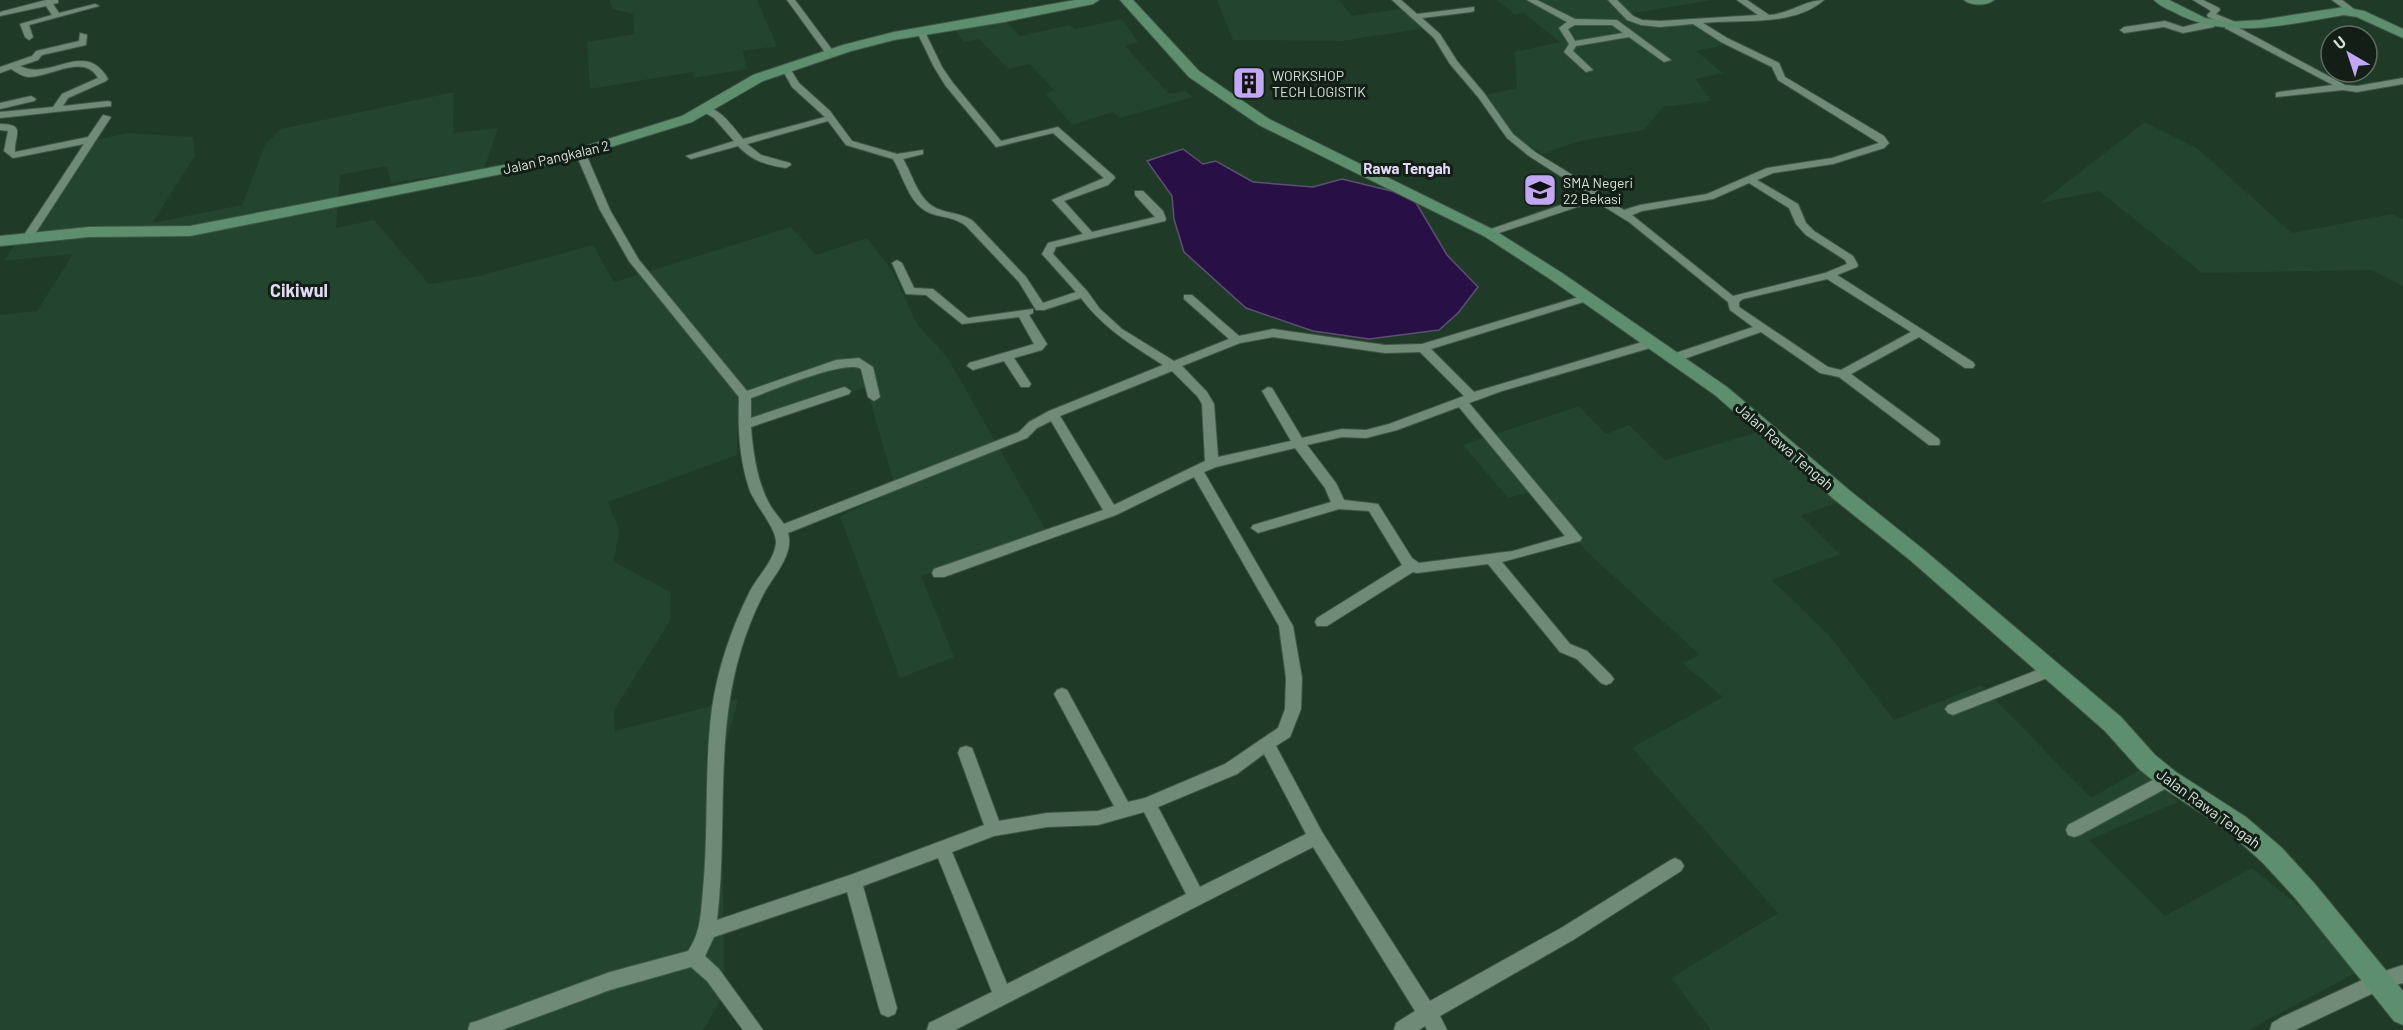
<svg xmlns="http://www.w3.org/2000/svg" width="2403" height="1030" font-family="Barlow,sans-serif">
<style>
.built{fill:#23442e}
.water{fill:#281046;stroke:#5c4f72;stroke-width:1.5}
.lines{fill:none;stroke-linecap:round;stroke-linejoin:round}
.street-casing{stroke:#405748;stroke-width:2}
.secondary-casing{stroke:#405748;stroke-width:2}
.street{fill:#6f8b77;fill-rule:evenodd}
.secondary{fill:#5d8f6f;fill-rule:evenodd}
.labels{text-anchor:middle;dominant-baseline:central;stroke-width:6;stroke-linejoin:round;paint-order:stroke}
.far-poi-label{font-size:14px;fill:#d4e3d7;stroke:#121e16;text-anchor:start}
.far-street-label{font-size:14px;fill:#d4e3d7;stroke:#121e16}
.far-quarter-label{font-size:15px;font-weight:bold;fill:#e3daf7;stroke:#121e16}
.street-label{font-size:15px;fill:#d4e3d7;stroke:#121e16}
.quarter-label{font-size:18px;font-weight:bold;fill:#e3daf7;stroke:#121e16}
</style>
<rect width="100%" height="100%" fill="#203a28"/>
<g class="built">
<path d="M 610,0 L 757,0 L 777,46 L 743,51 L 747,69 L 694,78 L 692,72 L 590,89 L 587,42 L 634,34 L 633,14 L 612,9 Z"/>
<path d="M 1217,0 L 1339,0 L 1352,16 L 1405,8 L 1426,28 L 1342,41 L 1233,40 Z"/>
<path d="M 1497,0 L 1713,0 L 1627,14 L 1646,27 L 1692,22 L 1723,45 L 1696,51 L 1723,73 L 1695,79 L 1712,101 L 1663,107 L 1644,130 L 1580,141 L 1542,154 L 1506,130 L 1485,95 L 1517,88 L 1515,52 L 1560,42 L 1524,13 L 1515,15 Z"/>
<path d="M 1003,19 L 1020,36 L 1070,25 L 1075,29 L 1122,19 L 1138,42 L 1125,46 L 1169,94 L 1185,91 L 1193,97 L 1120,118 L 1113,112 L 1072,125 L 1046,94 L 1054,90 L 1030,64 L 1008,69 L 979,39 L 964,42 L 952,27 Z"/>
<path d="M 454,92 L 453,133 L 498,128 L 484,169 L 391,183 L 387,166 L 340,175 L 336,228 L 374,220 L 429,284 L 479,276 L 593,245 L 614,282 L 791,227 L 816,255 L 867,238 L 893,272 L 917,324 L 947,357 L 1047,532 L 921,576 L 954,657 L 900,678 L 840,516 L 896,490 L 866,387 L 737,431 L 737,455 L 608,502 L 619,529 L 614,562 L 671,592 L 670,621 L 614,710 L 615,731 L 738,699 L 722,758 L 724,995 L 703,1030 L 0,1030 L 0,315 L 37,311 L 73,254 L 3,261 L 81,158 L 77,144 L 127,133 L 193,137 L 195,156 L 152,223 L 242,205 L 265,145 L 281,129 Z"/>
<path d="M 2145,122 L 2197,148 L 2292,233 L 2392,214 L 2403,219 L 2403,286 L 2371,270 L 2202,273 L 2099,191 L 2040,203 Z"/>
<path d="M 1579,406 L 1606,434 L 1629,425 L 1665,460 L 1758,432 L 1841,501 L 1801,516 L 1840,554 L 1772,580 L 1829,635 L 1894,720 L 1981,685 L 2091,798 L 2143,768 L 2178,802 L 2089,840 L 2165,916 L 2252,868 L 2371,965 L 2248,1030 L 1711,1030 L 1671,978 L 1778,913 L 1632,748 L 1723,697 L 1682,663 L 1700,655 L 1587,552 L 1535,491 L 1508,498 L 1463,445 Z"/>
</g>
<path class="water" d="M 1183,149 L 1203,164 L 1216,161 L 1253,182 L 1313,187 L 1342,179 L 1412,196 L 1447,255 L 1478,287 L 1458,313 L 1439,330 L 1369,339 L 1313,331 L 1246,308 L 1184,252 L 1174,219 L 1172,196 L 1147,161 Z"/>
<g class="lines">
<defs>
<g id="street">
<path d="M 46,0 L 58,0 L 58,3 L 53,4 L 59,13 L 95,4 L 99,6 L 29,25 L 33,37 L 29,40 L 25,37 L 20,24 L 52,15 L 46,6 L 0,16 L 0,12 Z"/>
<path d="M 787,0 L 795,0 L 833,51 L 833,55 L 827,55 Z"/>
<path d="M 1392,0 L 1401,0 L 1417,14 L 1474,7 L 1474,11 L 1471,12 L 1422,18 L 1440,34 L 1457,61 L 1484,93 L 1513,134 L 1535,152 L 1600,192 L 1600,196 L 1624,210 L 1640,205 L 1707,194 L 1767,168 L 1832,158 L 1879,143 L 1778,80 L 1772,67 L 1721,42 L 1693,24 L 1660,27 L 1641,25 L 1627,20 L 1608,0 L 1617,0 L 1633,16 L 1642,20 L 1660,21 L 1758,15 L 1737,0 L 1747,0 L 1769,15 C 1789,14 1805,0 1824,0 C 1793,27 1742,19 1703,23 L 1727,38 L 1779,63 L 1785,77 L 1884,136 L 1889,143 L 1884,148 L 1833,164 L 1773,173 L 1757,180 L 1798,204 L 1806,223 L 1814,231 L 1853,256 L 1858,265 L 1857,267 L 1837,275 L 1973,362 L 1975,365 L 1973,368 L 1965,368 L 1919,337 L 1851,374 L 1939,439 L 1940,442 L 1939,445 L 1929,445 L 1839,377 L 1820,373 L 1761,332 L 1678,361 L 1670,361 L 1668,358 L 1670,355 L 1753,327 L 1730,310 L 1728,302 L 1629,222 L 1595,201 L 1493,235 L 1485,235 L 1485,231 L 1590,195 L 1529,156 L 1507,138 L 1478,97 L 1450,64 L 1434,38 ZM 1749,183 L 1789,208 L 1796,224 L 1806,235 L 1845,260 L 1847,264 L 1825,273 L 1733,296 L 1632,215 L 1642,211 L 1713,199 ZM 1827,279 L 1911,332 L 1841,370 L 1828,367 L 1739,307 L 1739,302 L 1743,299 Z"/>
<path d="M 1527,0 L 1537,0 L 1575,19 L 1617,20 L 1671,60 L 1664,62 L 1629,37 L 1576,46 L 1573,51 L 1593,70 L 1586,72 L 1564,52 L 1569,44 L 1559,28 L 1567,22 ZM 1575,25 L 1612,25 L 1623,33 L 1575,41 L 1568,29 Z"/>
<path d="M 2193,0 L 2203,0 L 2219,8 L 2220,10 L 2216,14 L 2240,24 L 2241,26 L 2239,28 L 2345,85 L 2357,86 L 2403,78 L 2403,84 L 2357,92 L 2343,90 L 2276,97 L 2276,93 L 2279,92 L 2333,85 L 2225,28 L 2225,24 L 2208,17 L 2207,15 L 2211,11 Z"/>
<path d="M 2332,0 L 2342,0 L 2358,12 L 2351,14 Z"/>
<path d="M 2211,20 L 2215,23 L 2214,27 L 2183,33 L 2164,27 L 2124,33 L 2120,30 L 2124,27 L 2165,21 L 2183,27 Z"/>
<path d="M 921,29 L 925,32 L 942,67 L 953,83 L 1001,141 L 1058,127 L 1114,176 L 1115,178 L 1108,185 L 1064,201 L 1092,232 L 1155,217 L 1135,195 L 1135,191 L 1143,191 L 1163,211 L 1166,219 L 1165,221 L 1056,247 L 1053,254 L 1087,291 L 1100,309 L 1122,329 L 1174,361 L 1229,339 L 1184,299 L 1184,295 L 1192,295 L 1239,336 L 1273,329 L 1385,345 L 1422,344 L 1582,296 L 1590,296 L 1590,300 L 1431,349 L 1474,392 L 1649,340 L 1657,340 L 1659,343 L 1657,346 L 1502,391 L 1469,403 L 1582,538 L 1580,541 L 1502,562 L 1570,644 L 1587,651 L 1611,675 L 1614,679 L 1611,683 L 1606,685 L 1601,683 L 1577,659 L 1560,652 L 1488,564 L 1417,573 L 1413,572 L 1327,626 L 1317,626 L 1315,622 L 1317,618 L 1402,565 L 1369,511 L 1339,509 L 1258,533 L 1251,528 L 1253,525 L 1331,502 L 1325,488 L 1295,448 L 1216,467 L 1204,472 L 1293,626 L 1302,678 L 1301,709 L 1290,737 L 1276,746 L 1322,832 L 1430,1001 L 1561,928 L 1669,861 L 1675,858 L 1681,861 L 1684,866 L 1681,871 L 1573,940 L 1440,1016 L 1447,1030 L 1427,1030 L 1425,1026 L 1419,1030 L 1394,1030 L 1396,1023 L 1415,1011 L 1313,847 L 955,1030 L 927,1030 L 929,1023 L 992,992 L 938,858 L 863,886 L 897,1008 L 895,1014 L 888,1017 L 881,1014 L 879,1008 L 847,892 L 714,937 L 705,956 L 719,969 L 763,1030 L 743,1030 L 707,981 L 691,967 L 610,990 L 502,1030 L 468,1030 L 470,1023 L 477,1021 L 610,972 L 688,951 C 701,933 701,911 703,890 C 709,829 704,768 712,708 C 718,667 732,627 750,591 C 758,576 774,561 776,543 C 777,529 756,506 750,491 C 739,460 738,428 739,397 L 629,261 L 600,210 L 576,154 L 578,152 L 586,154 L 610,210 L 639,260 L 747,391 L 836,360 L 859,358 L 873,367 L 880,397 L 874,401 L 868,397 L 861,369 C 846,359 771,391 751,398 L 751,418 L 841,388 L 845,387 L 851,391 L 849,394 L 751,427 C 753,453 757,482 770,505 C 774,512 779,517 784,524 L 1019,432 L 1029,422 L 1049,411 L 1163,365 C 1132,345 1103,328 1081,298 L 1044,310 L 1036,310 L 1019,282 L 966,226 C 955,217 943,218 930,213 C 909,205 904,177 893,159 L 846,145 L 828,121 L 747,144 L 761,155 L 790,163 L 791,165 L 786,168 C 767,165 752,161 738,146 L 691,159 L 686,156 L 734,141 L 714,118 L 702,111 L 702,107 C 718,105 733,127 743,139 L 825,117 L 792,87 L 782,69 L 789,67 L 799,83 L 830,111 L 852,141 L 897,154 L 923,150 L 923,154 L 903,159 C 913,175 918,201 938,209 C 950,214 962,213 973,221 L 1026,277 L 1043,303 L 1076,292 L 1042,254 L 1048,243 L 1083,234 L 1052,200 L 1104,178 L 1053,133 L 996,147 L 945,85 L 934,67 L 917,32 ZM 1273,337 L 1385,353 L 1420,352 L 1464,396 L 1389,424 L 1366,430 L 1342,429 L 1302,438 L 1272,388 L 1268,387 L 1262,391 L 1291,441 L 1218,457 L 1214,404 L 1207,392 L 1182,366 L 1240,343 ZM 1172,371 L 1198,397 L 1202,404 L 1205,461 L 1114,505 L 1060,416 ZM 1459,407 L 1565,536 L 1513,551 L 1419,563 L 1412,558 L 1378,504 L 1344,500 L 1336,483 L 1307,445 L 1342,437 L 1366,438 L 1397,430 ZM 1051,421 L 1103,510 L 934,569 L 932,573 L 934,577 L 944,577 L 1116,515 L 1194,477 L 1279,626 L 1286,678 L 1285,709 L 1278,728 L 1225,764 L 1145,798 L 1128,802 L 1067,690 L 1062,688 L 1057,690 L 1054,694 L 1114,806 L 1098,811 L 1047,813 L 999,821 L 974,753 L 972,748 L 966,746 L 960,748 L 958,753 L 984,825 L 853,874 L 717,920 C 728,830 714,738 741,650 C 746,633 753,615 761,599 C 770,579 795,556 788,533 L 1027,438 L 1037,428 ZM 1264,754 L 1306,834 L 1200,887 L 1158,807 L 1237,774 ZM 1144,812 L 1186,894 L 1007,984 L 952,852 L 994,836 L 1047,827 L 1098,825 Z"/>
<path d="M 80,33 L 87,35 L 86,45 L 42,55 L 38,60 L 20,66 C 50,82 85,38 108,79 L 106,81 L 68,98 L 63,106 L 108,101 L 111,102 L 111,106 L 0,118 L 0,112 L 53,107 L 62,94 L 98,78 C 84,53 51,77 29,77 C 23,77 16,72 11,69 L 0,73 L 0,67 L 32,56 L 36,51 L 79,41 Z"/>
<path d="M 31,96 L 36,99 L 34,101 L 0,109 L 0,103 Z"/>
<path d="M 103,115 L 111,117 L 31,240 L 23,240 L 22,238 L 84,144 L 13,158 L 4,151 L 8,131 L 0,130 L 0,124 C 27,124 14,135 15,152 L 88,137 Z"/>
<path d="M 897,260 L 902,263 L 914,288 L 933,289 L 968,318 L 1033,309 L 1033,313 L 1029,315 L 1047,344 L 1042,350 L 1014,358 L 1031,384 L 1029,387 L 1021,387 L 1004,361 L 973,370 L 967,366 L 969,363 L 1034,344 L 1019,317 L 962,324 L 926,295 L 906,294 L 892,263 Z"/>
<path d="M 2050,665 L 2055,667 L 2058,671 L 2055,675 L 1953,715 L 1948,713 L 1945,709 L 1948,705 Z"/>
<path d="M 2168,772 L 2174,774 L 2176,779 L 2174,784 L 2080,835 L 2074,837 L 2068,835 L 2066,830 L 2068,825 Z"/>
<path d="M 2403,965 L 2403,983 L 2382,989 L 2295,1030 L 2270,1030 L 2272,1023 L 2282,1017 L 2373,975 Z"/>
</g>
<g id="secondary">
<path d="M 1075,0 L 1099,0 L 1093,4 L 1004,22 L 894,40 L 851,51 L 763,81 L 692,122 L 562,162 L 190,236 L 89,237 L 0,246 L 0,236 L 89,227 L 190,226 L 560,154 L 682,116 L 753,75 L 843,45 L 894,32 Z"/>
<path d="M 1120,0 L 1133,0 L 1199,71 L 1269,119 L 1494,230 L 1562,273 L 1727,387 L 1849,490 L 1924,550 L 2121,717 L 2155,755 L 2176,772 L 2246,817 L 2282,848 L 2314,883 L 2403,991 L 2403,1025 L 2394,1021 L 2296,899 L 2264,864 L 2228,831 L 2160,786 L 2139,769 L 2105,731 L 1910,560 L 1835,500 L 1715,395 L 1550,279 L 1484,236 L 1259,125 L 1189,77 Z"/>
<path d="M 1964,0 L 1994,0 C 1987,6 1971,6 1964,0 Z"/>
<path d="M 2154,0 L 2169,0 L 2205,18 L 2228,22 L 2261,20 L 2344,7 L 2364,11 L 2403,29 L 2403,38 L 2357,17 L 2344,15 C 2287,24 2227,41 2174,12 C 2167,9 2159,5 2154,0 Z"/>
</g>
</defs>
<use href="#street" class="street-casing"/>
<use href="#secondary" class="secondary-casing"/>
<use href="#street" class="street"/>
<use href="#secondary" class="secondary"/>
</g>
<defs>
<symbol id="building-square" viewBox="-11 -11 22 22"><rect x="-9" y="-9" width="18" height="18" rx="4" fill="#c2a8f3" stroke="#121e16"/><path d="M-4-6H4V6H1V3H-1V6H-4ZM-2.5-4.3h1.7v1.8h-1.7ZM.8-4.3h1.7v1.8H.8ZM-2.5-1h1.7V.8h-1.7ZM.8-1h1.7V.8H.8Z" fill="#111"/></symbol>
<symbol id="school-square" viewBox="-11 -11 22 22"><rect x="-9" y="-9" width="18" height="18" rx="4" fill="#c2a8f3" stroke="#121e16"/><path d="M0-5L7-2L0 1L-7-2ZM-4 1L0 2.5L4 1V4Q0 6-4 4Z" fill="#111"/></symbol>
</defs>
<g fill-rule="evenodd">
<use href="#building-square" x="1230" y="64" width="38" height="38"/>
<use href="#school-square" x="1521" y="171" width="38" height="38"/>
</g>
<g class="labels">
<g class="far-poi-label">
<text x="1272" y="75">WORKSHOP<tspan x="1272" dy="16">TECH LOGISTIK</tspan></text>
<text x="1563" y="182">SMA Negeri<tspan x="1563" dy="16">22 Bekasi</tspan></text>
</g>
<g class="far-street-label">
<text transform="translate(556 157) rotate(-13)">Jalan Pangkalan 2</text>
</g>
<g class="far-quarter-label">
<text x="1407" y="168">Rawa Tengah</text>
</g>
<g class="street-label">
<text transform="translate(1785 446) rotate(41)">Jalan Rawa Tengah</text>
<text transform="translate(2209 808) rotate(36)">Jalan Rawa Tengah</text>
</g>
<g class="quarter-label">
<text x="299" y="290">Cikiwul</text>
</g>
</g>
<g transform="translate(2349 54) rotate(321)"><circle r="28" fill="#121e16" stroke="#606d63" stroke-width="1.5"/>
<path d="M0-4.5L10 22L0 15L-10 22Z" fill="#c2a8f3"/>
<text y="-9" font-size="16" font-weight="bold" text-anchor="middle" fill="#d4e3d7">U</text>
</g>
</svg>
